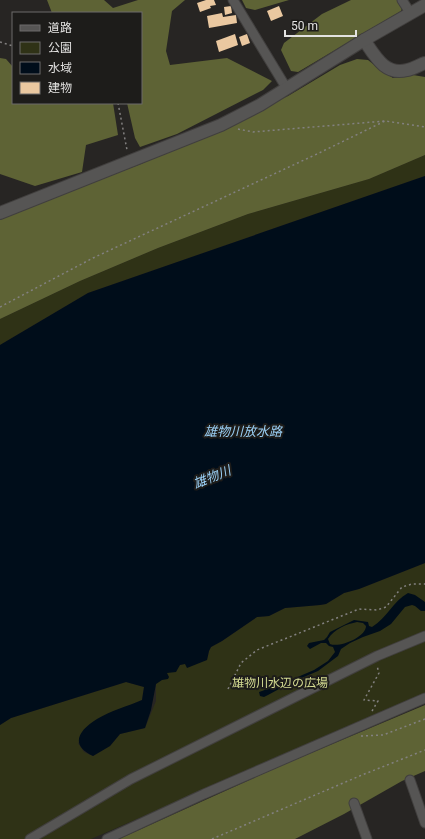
<svg xmlns="http://www.w3.org/2000/svg" width="425" height="839" font-family="Roboto,'Noto Sans JP',sans-serif">
<style>
.green{fill:#2f3216}
.forest{fill:#5e6335}
.water{fill:#000d1a;fill-rule:evenodd}
.building{fill:#eac8a0}
.lines{fill:none;stroke-linecap:round;stroke-linejoin:round}
.minor-casing{stroke:#413f3e;stroke-width:11}
.tertiary-casing{stroke:#413f3e;stroke-width:14}
.path{stroke:#838180;stroke-width:1.5;stroke-dasharray:2 3;stroke-linecap:butt}
.minor{stroke:#565554;stroke-width:9}
.tertiary{stroke:#565554;stroke-width:12}
.labels{text-anchor:middle;dominant-baseline:central;stroke-width:4;stroke-linejoin:round;paint-order:stroke}
.park-label{font-size:12px;fill:#d6dd93;stroke:#1d1c1a}
.water-label{font-size:13px;font-style:italic;fill:#9bd0f6;stroke:#1d1c1a}
</style>
<rect width="100%" height="100%" fill="#272523"/>
<g class="green">
<path d="M 425,155 L 425,176 L 88,293 L 0,345 L 0,319 L 80,281 L 158,248 L 248,214 L 369,179 Z"/>
<path d="M 425,563 L 425,694 L 91,839 L 0,839 L 0,725 L 11,718 L 126,682 L 144,687 L 142,700 L 121,709 L 78,743 L 84,752 L 93,756 L 110,746 L 120,734 L 145,728 L 156,701 L 156,684 C 161,681 163,676 167,672 C 177,663 194,662 207,660 L 209,651 L 211,647 L 222,641 L 257,617 L 269,616 L 285,608 L 320,605 L 326,604 L 344,593 L 359,589 Z"/>
</g>
<g class="forest">
<path d="M 47,0 L 104,0 L 113,8 L 138,0 L 185,0 L 172,11 L 166,51 L 170,65 L 227,58 L 272,81 L 263,90 L 177,134 L 140,147 L 135,138 L 127,103 L 141,103 L 141,13 L 52,13 Z"/>
<path d="M 242,0 L 289,0 L 255,10 L 246,8 Z"/>
<path d="M 351,0 L 400,0 L 403,5 L 401,11 L 298,72 L 291,71 L 281,50 L 284,43 L 322,14 Z"/>
<path d="M 0,58 L 6,59 L 13,67 L 13,103 L 113,103 L 118,135 L 86,145 L 82,172 L 35,186 L 0,174 Z"/>
<path d="M 357,59 L 368,60 L 383,72 L 393,78 L 413,75 L 425,77 L 425,155 L 369,179 L 248,214 L 158,248 L 80,281 L 0,319 L 0,217 L 141,164 L 288,96 L 340,65 Z"/>
<path d="M 425,705 L 425,771 L 402,781 L 344,814 L 295,839 L 119,839 L 280,766 Z"/>
</g>
<g class="water">
<path d="M 425,176 L 425,563 L 359,589 L 344,593 L 326,604 L 320,605 L 285,608 L 269,616 L 257,617 L 222,641 L 211,647 L 209,651 L 207,660 L 187,668 L 185,664 L 180,665 L 176,672 L 167,673 L 169,677 L 168,679 L 162,680 L 156,684 L 151,710 L 145,728 L 120,734 L 110,746 L 93,756 C 69,745 79,730 97,719 C 110,711 128,706 142,700 L 144,687 L 126,682 L 11,718 L 0,725 L 0,345 L 88,293 Z"/>
<path d="M 408,593 L 415,595 L 425,602 L 425,611 L 421,611 L 415,606 L 412,605 L 405,607 L 391,624 L 380,631 L 363,637 L 350,643 L 341,649 L 338,656 L 318,671 L 292,682 L 268,695 L 264,697 L 260,696 L 259,692 L 262,691 L 293,679 L 314,670 L 328,661 L 335,652 L 333,647 L 329,646 L 326,643 L 321,643 L 310,649 L 307,646 L 309,643 L 324,640 L 327,637 L 330,632 L 354,620 L 368,622 L 369,626 L 372,627 C 387,618 393,601 408,593 ZM 357,622 L 363,623 L 366,626 C 366,637 340,648 330,644 L 328,639 C 334,629 347,624 357,622 Z"/>
</g>
<g class="building">
<path d="M 206,0 L 214,0 L 216,5 L 210,6 L 211,8 L 200,12 L 197,3 Z"/>
<path d="M 231,6 L 232,13 L 225,15 L 224,7 Z"/>
<path d="M 279,6 L 283,16 L 271,21 L 267,11 Z"/>
<path d="M 222,13 L 223,17 L 236,15 L 237,23 L 209,28 L 207,16 Z"/>
<path d="M 235,34 L 238,45 L 219,52 L 216,41 Z"/>
<path d="M 247,34 L 250,43 L 242,46 L 239,37 Z"/>
</g>
<g class="lines">
<defs>
<g id="minor">
<path d="M 233,0 L 287,89"/>
<path d="M 402,0 L 411,14"/>
<path d="M 410,780 L 425,823"/>
<path d="M 354,803 L 367,839"/>
<path d="M 30,839 L 131,779 L 377,656 L 425,636"/>
<path d="M 107,839 L 204,794 L 425,698"/>
</g>
<g id="tertiary">
<path d="M 364,40 C 375,56 385,76 407,70 C 413,69 419,65 425,63"/>
<path d="M 0,213 L 221,125 L 260,105 L 364,40 L 425,5"/>
</g>
</defs>
<use href="#minor" class="minor-casing"/>
<use href="#tertiary" class="tertiary-casing"/>
<g class="path">
<path d="M 0,42 L 13,46"/>
<path d="M 118,103 L 127,150"/>
<path d="M 238,129 L 253,132 L 385,121 L 425,127"/>
<path d="M 0,307 L 93,258 L 317,154 L 385,121"/>
<path d="M 228,689 L 241,663 L 257,650 L 359,609 L 377,610 L 386,607 L 402,587 L 412,584 L 425,584"/>
<path d="M 372,711 L 378,701 L 364,700 L 379,673 L 377,666"/>
<path d="M 361,736 L 383,735 L 425,719"/>
<path d="M 212,839 L 362,775 L 425,750"/>
</g>
<use href="#minor" class="minor"/>
<use href="#tertiary" class="tertiary"/>
</g>
<g class="labels">
<g class="park-label">
<text x="280" y="683">雄物川水辺の広場</text>
</g>
<g class="water-label">
<text x="243" y="431">雄物川放水路</text>
<text transform="translate(212 477) rotate(-22)">雄物川</text>
</g>
</g>
<rect x="12" y="12" width="130" height="92" fill="#1d1c1a" stroke="#6c6b6a"/>
<rect x="20" y="25" width="20" height="6" fill="#565554" stroke="#6c6b6a"/>
<text x="48" y="32" font-size="12" fill="#e3e2e1">道路</text>
<rect x="20" y="42" width="20" height="12" fill="#2f3216" stroke="#6c6b6a"/>
<text x="48" y="52" font-size="12" fill="#e3e2e1">公園</text>
<rect x="20" y="62" width="20" height="12" fill="#000d1a" stroke="#6c6b6a"/>
<text x="48" y="72" font-size="12" fill="#e3e2e1">水域</text>
<rect x="20" y="82" width="20" height="12" fill="#eac8a0" stroke="#6c6b6a"/>
<text x="48" y="92" font-size="12" fill="#e3e2e1">建物</text>
<path d="M285 30v6h71v-6" fill="none" stroke="#e3e2e1" stroke-width="2"/>
<text x="291" y="30" font-size="12" fill="#e3e2e1" stroke="#1d1c1a" stroke-width="3" paint-order="stroke">50 m</text>
</svg>
